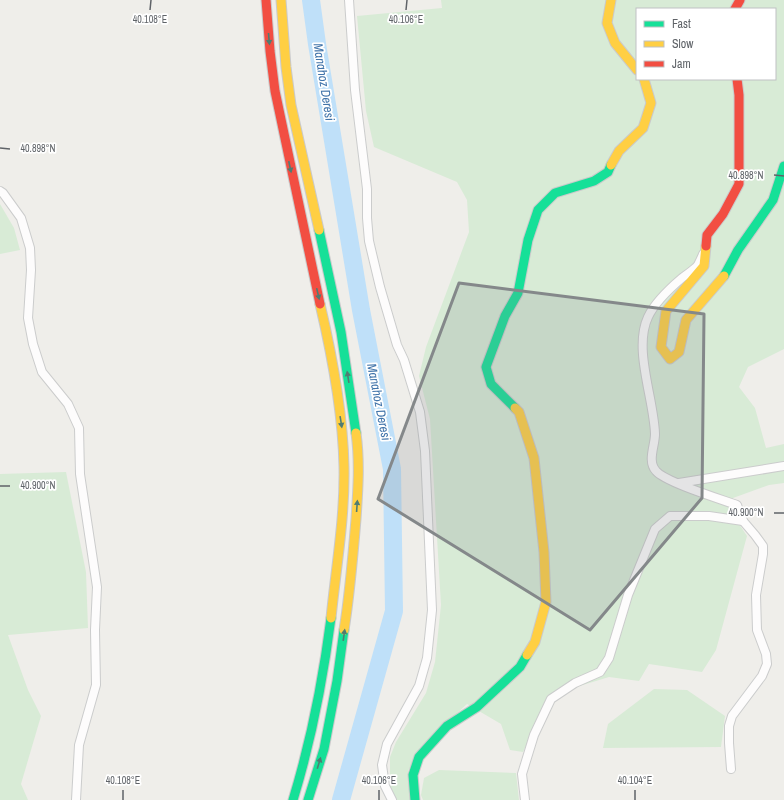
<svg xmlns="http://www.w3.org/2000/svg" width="784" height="800" font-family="'Archivo Narrow',sans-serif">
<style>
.green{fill:#d8ebd6;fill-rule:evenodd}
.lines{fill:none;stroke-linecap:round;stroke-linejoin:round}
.river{stroke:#bfe0f9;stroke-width:18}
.street-casing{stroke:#cbcccc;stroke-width:10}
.fast-casing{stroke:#cacacb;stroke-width:11}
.slow-casing{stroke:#cacacb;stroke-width:11}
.jam-casing{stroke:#cacacb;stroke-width:11}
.street{stroke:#fdfcfc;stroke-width:8}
.fast{stroke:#16e098;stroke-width:9}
.slow{stroke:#ffcf43;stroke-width:9}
.jam{stroke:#f24e42;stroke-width:9}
.oneway{fill:#507c72}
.marked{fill:#84888a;fill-opacity:0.2;stroke:#84888a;stroke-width:3;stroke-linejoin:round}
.ticks{fill:none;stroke:#5f6368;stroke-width:1.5}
.labels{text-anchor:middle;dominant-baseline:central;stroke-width:3.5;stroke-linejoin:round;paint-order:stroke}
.water-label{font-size:13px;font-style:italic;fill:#4174aa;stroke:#fff}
.ticks-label{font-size:10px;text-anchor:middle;fill:#5f6368;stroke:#fff;stroke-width:3.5;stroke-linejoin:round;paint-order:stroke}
</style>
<rect width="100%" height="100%" fill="#efeeea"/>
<g class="green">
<path d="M 441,0 L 784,0 L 784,349 L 748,367 L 739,387 L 755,408 L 766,448 L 784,444 L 784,483 L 769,485 L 733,498 L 729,509 L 747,536 L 716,650 L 702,672 L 649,664 L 639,681 L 609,677 L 550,695 L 523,752 L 510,750 L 501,724 L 467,704 L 420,748 L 408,771 L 410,800 L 397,800 L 390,786 L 390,757 L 396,742 L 426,693 L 435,662 L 441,605 L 430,419 L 419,376 L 426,347 L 469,232 L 467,200 L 457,182 L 374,147 L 366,111 L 357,16 L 442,8 ZM 637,9 L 775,9 L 775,79 L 637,79 Z"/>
<path d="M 0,204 L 14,228 L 20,250 L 0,254 Z"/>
<path d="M 66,472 L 86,572 L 88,628 L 8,635 L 28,690 L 41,716 L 21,784 L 28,800 L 0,800 L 0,474 Z"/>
<path d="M 654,689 L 687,690 L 725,716 L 721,747 L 603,748 L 608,724 Z"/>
<path d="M 439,770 L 516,773 L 519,800 L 423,800 L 421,795 L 424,778 Z"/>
</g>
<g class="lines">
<path class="river" d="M 311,0 L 317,44 L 361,310 L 392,469 L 394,611 L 341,800"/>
<defs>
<g id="street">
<path d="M 349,0 L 355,90 L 367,189 L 367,218 L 369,241 L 380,287 L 397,345 L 404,360 L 420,412 L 425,451 L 432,610 L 427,658 L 419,686 L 387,744 L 382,765 L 385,786 L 392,800"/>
<path d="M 0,191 L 3,193 L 21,218 L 30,248 L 31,270 L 28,318 L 33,344 L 42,372 L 68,404 L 79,428 L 80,474 L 97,587 L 95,630 L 96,685 L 79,745 L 76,800"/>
<path d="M 703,254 C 702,257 700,261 698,265 C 694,270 687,274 682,278 C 669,289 655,302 648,317 C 633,349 654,399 655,434 C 655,446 647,461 656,471 C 665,482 720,499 737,505 L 743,521 L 755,535 L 763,546 L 763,554 L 756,595 L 757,630 L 766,654 L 767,664 L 762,676 L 732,716 L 729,726 L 729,743 L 731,769"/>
<path d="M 679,483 L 784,466"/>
<path d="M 525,800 L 522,774 L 534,735 L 551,699 L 575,683 L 600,672 L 609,658 L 628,595 L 655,529 L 670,516 L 709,516 L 743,521"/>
</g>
<g id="fast">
<path d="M 319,230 L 341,332 L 356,433"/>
<path d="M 724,276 L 738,250 L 773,200 L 784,166"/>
<path d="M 515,408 L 491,384 L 486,367 L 505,316 L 518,293 L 528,240 L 538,210 L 555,193 L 594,181 L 608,172 L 611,165"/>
<path d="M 293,800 C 311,741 323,680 331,618"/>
<path d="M 308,800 L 324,749 L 337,681 L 344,630"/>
<path d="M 415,800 L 413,775 L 419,757 L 447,726 L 477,707 L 520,667 L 527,655"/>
</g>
<g id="slow">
<path d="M 281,0 L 286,67 L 291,105 L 319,230"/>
<path d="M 611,0 L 607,23 L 615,43 L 637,70"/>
<path d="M 611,165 L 619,151 L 643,128 L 651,103 L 644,79"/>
<path d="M 706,246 L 704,266 L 666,311 L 661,347 L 670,359 L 679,352 L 686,320 L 724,276"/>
<path d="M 320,304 C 332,355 343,414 344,467 C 345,517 336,568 331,618"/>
<path d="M 515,408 L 519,412 L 534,458 L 544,552 L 546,602 L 535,642 L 527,655"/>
<path d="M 344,630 C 350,593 353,556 356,519 C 358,490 360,462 356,433"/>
</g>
<g id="jam">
<path d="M 266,0 L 270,51 L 275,91 L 320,304"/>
<path d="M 735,9 L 740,0"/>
<path d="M 706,246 L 707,235 L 723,214 L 739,184 L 739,95 L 737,79"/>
</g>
</defs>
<use href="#street" class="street-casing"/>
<use href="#fast" class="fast-casing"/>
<use href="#slow" class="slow-casing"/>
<use href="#jam" class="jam-casing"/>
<use href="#street" class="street"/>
<use href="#fast" class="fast"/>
<use href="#slow" class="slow"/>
<use href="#jam" class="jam"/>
</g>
<defs><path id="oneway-solid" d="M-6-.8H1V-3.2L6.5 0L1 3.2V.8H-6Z"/></defs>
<g class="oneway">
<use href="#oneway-solid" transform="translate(269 39) rotate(85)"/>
<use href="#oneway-solid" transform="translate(290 167) rotate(78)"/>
<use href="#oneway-solid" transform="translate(318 294) rotate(77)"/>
<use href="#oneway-solid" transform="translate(348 377) rotate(-99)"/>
<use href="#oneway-solid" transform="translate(341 422) rotate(81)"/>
<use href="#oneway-solid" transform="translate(357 506) rotate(-86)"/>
<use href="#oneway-solid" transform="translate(344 635) rotate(-82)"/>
<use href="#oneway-solid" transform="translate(319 763) rotate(-73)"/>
</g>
<path class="marked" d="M 459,283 L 704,314 L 702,498 L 590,630 L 378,499 Z"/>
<path class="ticks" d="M 150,10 L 151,0M 406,10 L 407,0M 0,148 L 10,149M 774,175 L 784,176M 0,486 L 10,486M 774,513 L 784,513M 123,800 L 123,790M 379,800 L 379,790M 635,800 L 635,790"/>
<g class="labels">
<g class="water-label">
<text transform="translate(324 82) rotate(81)">Manahoz Deresi</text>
<text transform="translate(379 402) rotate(79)">Manahoz Deresi</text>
</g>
</g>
<g class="ticks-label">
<text x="150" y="23">40.108°E</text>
<text x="406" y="23">40.106°E</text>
<text x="38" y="152">40.898°N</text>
<text x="746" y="179">40.898°N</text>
<text x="38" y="489">40.900°N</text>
<text x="746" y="516">40.900°N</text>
<text x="123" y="784">40.108°E</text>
<text x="379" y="784">40.106°E</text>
<text x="635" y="784">40.104°E</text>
</g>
<rect x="636" y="8" width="140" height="72" fill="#ffffff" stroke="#bfc1c3"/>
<rect x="644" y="21" width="20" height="6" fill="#16e098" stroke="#bfc1c3"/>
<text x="672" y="28" font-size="12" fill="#5f6368">Fast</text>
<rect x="644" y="41" width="20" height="6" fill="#ffcf43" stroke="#bfc1c3"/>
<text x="672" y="48" font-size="12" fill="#5f6368">Slow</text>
<rect x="644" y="61" width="20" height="6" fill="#f24e42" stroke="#bfc1c3"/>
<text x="672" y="68" font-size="12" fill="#5f6368">Jam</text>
</svg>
